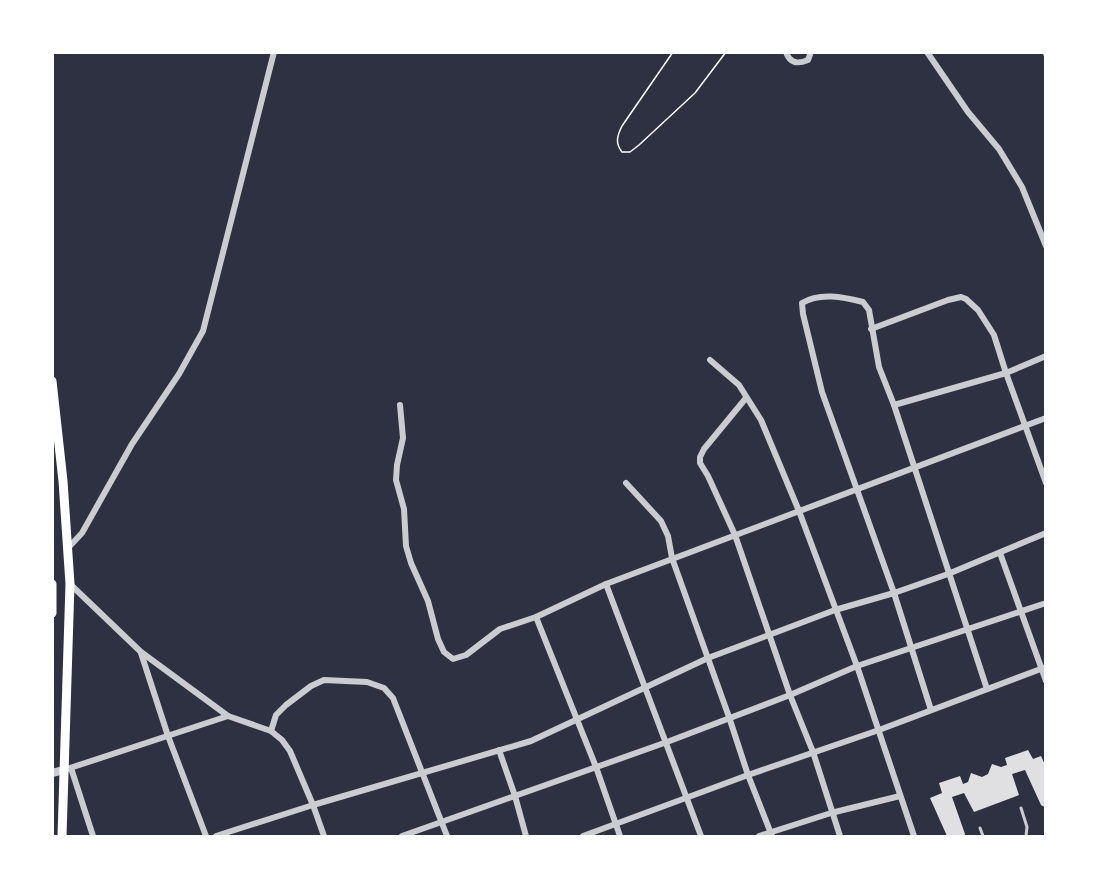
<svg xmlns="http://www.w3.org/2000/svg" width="1098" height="889" font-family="'DM Sans',sans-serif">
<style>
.building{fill:#e0e0e3}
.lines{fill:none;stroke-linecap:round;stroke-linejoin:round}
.path{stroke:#fff;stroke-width:1.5}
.service{stroke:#caccd0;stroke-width:3}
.minor{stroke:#caccd0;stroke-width:6}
.tertiary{stroke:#caccd0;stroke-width:8}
.secondary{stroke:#fff;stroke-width:9}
</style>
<rect width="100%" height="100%" fill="#2d3142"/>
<path class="building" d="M 1028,750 L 1033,759 L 1041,756 L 1046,767 L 1046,808 L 1041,805 L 1025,770 L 1012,774 L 1019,795 L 974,812 L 964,793 L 952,797 L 965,834 L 964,836 L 947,836 L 930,798 L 942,793 L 939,783 L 960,776 L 963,784 L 968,782 L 971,773 L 982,777 L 988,774 L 992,764 L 1001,767 L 1007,765 L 1005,758 Z"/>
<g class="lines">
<path class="path" d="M 673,52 L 622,126 C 617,136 615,143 622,152 L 630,152 L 639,145 L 695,93 L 726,52"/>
<g class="service">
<path d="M 1021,808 L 1027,827 L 1026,836"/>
<path d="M 980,828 L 983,836"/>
</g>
<g class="minor">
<path d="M 786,52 C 790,64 798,64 808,60 L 811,52"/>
<path d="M 927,52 L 968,112 L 999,149 L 1022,187 L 1046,246"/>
<path d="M 1045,52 L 1046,54"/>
<path d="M 871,329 L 948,300 L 961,297 L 966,299 L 978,310 L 994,335 L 1006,373 L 1046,483"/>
<path d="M 710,360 L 739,385 L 761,420 L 799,511 L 857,666 L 914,836"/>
<path d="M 746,398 L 704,449 L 700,457 L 700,463 L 708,476 L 735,535 L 790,695 L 813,752 L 840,836"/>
<path d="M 400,405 L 403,438 L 397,465 L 396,480 L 404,509 L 406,546 L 411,563 L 428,601 L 438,639 L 444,652 L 453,659 L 466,655 L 500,629 L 536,617 L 606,584 L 1046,418"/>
<path d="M 894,405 L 1006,373 L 1046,356"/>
<path d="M 626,483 L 661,521 L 668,536 L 672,558 L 729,717 L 748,775 L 772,836"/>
<path d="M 68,548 L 82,533 L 132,444 L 179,374 L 203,331 L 274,52"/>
<path d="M 1000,553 L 1046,681"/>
<path d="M 70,584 L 141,652 L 228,716 L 271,731 L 282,740 L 290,751 L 313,805 L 324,836"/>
<path d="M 606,584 L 701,836"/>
<path d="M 536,617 L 596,767 L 620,836"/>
<path d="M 141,653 L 168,736 L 206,836"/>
<path d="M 931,710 L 894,593 L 822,392 L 803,314 L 802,303 C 820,292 843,297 863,302 L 869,310 L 879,367 L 894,405 L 987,689"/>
<path d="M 271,731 L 276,715 L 286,705 L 311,686 L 324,680 L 367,682 L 384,688 L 393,698 L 447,836"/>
<path d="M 499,750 L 515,796 L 526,836"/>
<path d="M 71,768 L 93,836"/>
<path d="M 64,770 L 228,716"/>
<path d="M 216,836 L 313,805 L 531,741 L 708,658 L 835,610 L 894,593 L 948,574 L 1046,533"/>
<path d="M 402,836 L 667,742 L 790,695 L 857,666 L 1046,603"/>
<path d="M 583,836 L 748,775 L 879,730 L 1046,667"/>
<path d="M 759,836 L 831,813 L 900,796"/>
</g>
<path class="tertiary" d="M 52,773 L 64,770"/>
<g class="secondary">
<path d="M 52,381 L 63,481 L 70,584 L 62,836"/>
<path d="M 52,584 L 52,613"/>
</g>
</g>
<rect width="1098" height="889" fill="none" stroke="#ffffff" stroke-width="108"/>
</svg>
